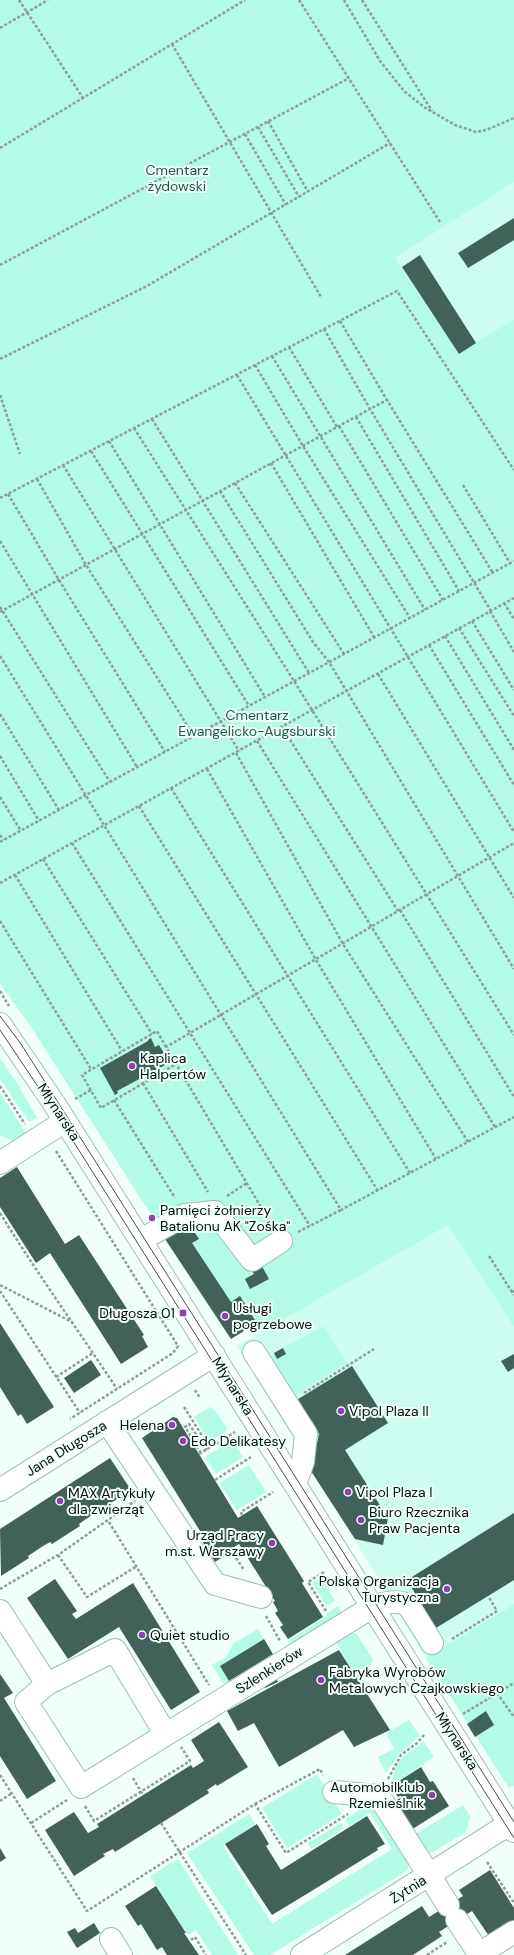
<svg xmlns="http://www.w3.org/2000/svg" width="514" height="1955" font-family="'DM Sans',sans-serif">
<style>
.built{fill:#cdfdf0}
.green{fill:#b3fae7}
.building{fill:#406259}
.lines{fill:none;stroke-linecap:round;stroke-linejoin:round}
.minor-casing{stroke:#9bc0b6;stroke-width:24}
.path{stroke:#909e99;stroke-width:2.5;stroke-dasharray:3 2;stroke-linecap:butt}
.minor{stroke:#fff;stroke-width:22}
.tram{stroke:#424f4b;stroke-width:1}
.poi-dot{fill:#923eac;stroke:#f0fffa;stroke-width:1.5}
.labels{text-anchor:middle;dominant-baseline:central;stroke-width:4;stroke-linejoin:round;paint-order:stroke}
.park-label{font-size:14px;fill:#1f584b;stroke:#f0fffa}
.poi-label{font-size:14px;fill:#030f0b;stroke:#f0fffa;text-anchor:start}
.street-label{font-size:14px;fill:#030f0b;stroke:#f0fffa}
</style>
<rect width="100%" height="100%" fill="#f0fffa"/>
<g class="built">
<path d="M 514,182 L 514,319 L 459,354 L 395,258 Z"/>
<path d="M 448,1225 L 514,1327 L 514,1604 L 426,1658 L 237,1346 Z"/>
</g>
<g class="green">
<path d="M 0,0 L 514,0 L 514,182 L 395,258 L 459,353 L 514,319 L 514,1327 L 448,1225 L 263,1331 L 240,1296 L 214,1313 L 29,1024 L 0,984 Z"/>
<path d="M 0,1058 L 19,1086 L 37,1118 L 29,1122 L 0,1079 Z"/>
<path d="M 0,1093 L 26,1133 L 13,1141 L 0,1135 Z"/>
<path d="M 324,1326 L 347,1363 L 295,1395 L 272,1359 L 274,1353 L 278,1358 L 286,1354 L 283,1348 Z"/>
<path d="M 210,1407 L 214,1409 L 227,1428 L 226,1431 L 210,1442 L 194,1417 Z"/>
<path d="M 232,1440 L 243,1457 L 216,1474 L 205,1457 Z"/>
<path d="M 249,1465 L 266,1492 L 237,1510 L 220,1483 Z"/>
<path d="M 321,1577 L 335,1601 L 327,1606 L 312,1583 Z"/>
<path d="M 514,1604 L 514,1786 L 509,1788 L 426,1658 Z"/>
<path d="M 338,1606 L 343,1614 L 291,1646 L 288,1641 L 327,1616 L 326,1614 Z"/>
<path d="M 258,1629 L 264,1639 L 220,1666 L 229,1681 L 224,1684 L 212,1665 L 226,1657 L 234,1643 Z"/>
<path d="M 343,1631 L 355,1633 L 358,1636 L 373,1660 L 367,1672 L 357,1678 L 333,1637 Z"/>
<path d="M 409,1720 L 420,1736 L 400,1754 L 386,1773 L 378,1757 L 394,1749 L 386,1733 Z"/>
<path d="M 423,1741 L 434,1757 L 392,1785 C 396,1755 404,1758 423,1741 Z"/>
<path d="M 317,1774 L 342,1814 L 287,1848 L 262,1808 Z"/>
<path d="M 463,1805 L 470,1816 L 466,1832 L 431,1853 L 424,1849 L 414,1835 Z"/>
<path d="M 365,1807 L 374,1808 L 408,1863 L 408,1870 L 270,1955 L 254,1955 L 187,1853 L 249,1814 L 256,1826 L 223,1846 L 272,1924 L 392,1849 L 370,1813 L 349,1826 L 345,1819 Z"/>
<path d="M 341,1823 L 344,1828 L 311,1849 L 308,1843 Z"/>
<path d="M 178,1859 L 238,1955 L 212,1955 L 196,1930 L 188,1935 L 150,1876 Z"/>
</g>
<g class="building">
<path d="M 514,218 L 514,240 L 468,268 L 458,253 Z"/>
<path d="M 420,255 L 476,343 L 459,354 L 402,267 Z"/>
<path d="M 151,1038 L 155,1047 L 159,1045 L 164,1053 L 160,1055 L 167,1064 L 117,1091 L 118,1093 L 115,1095 L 100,1068 L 148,1041 L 148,1040 Z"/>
<path d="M 17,1167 L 65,1244 L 79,1235 L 144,1335 L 142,1336 L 148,1347 L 121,1364 L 50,1253 L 36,1263 L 0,1207 L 0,1178 Z"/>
<path d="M 187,1221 L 199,1239 L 192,1243 L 231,1302 L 240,1296 L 257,1323 L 231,1339 L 163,1236 Z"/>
<path d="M 259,1261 L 269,1279 L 250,1289 L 245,1279 L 254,1274 L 249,1266 Z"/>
<path d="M 0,1323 L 54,1407 L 27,1424 L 21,1414 L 18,1416 L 0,1387 Z"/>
<path d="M 283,1348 L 286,1354 L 277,1359 L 274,1353 Z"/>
<path d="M 514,1354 L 514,1368 L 508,1372 L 501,1361 Z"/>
<path d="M 91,1360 L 101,1375 L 74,1393 L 64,1378 Z"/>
<path d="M 352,1366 L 388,1423 L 345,1450 L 388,1518 L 383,1545 L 355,1539 L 311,1471 L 319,1434 L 312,1421 L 309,1423 L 295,1401 Z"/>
<path d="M 173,1417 L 177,1418 L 238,1518 L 257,1506 L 304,1581 L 302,1583 L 323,1617 L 288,1639 L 280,1627 L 283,1625 L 275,1613 L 278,1611 L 273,1602 L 275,1601 L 239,1544 L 234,1547 L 235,1549 L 215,1562 L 202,1541 L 205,1539 L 142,1438 Z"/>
<path d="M 110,1458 L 131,1490 L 86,1519 L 79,1524 L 80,1526 L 52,1544 L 50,1542 L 43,1546 L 28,1556 L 29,1558 L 1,1576 L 0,1529 Z"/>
<path d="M 514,1513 L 514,1580 L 436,1628 L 407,1580 Z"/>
<path d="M 55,1579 L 77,1611 L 72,1614 L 76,1619 L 133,1583 L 200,1692 L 171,1710 L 119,1627 L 68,1659 L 27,1598 Z"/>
<path d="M 264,1639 L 273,1654 L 229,1681 L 220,1666 Z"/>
<path d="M 339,1650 L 390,1730 L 354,1747 L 343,1730 L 279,1767 L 254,1723 L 238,1731 L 227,1711 Z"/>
<path d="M 0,1674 L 13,1693 L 4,1698 L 56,1781 L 27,1799 L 0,1756 Z"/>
<path d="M 274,1674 L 278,1682 L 265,1688 L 261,1682 Z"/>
<path d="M 486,1711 L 494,1725 L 475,1737 L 467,1724 Z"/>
<path d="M 219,1722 L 248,1767 L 217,1786 L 216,1784 L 207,1790 L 209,1793 L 115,1852 L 113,1849 L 103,1854 L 105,1856 L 74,1876 L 45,1830 L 74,1812 L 88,1833 L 99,1827 L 97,1824 L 191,1765 L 193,1768 L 204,1761 L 191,1740 Z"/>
<path d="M 421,1767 L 430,1782 L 433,1781 L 449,1806 L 411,1830 L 393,1801 L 398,1797 L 391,1786 Z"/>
<path d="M 367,1816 L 385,1844 L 377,1848 L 378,1850 L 310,1892 L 272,1915 L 225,1844 L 257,1824 L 269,1844 L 266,1846 L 281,1870 Z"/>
<path d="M 0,1848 L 6,1858 L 0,1862 Z"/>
<path d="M 490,1870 L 514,1908 L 514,1925 L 491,1939 L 472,1911 L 439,1932 L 442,1936 L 413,1955 L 345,1955 L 422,1906 L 429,1917 L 463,1896 L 459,1890 Z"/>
<path d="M 156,1886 L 186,1933 L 184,1933 L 199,1955 L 167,1955 L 162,1947 L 157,1950 L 141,1924 L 138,1926 L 125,1906 Z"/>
<path d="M 94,1923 L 100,1933 L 77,1948 L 67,1932 L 75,1928 L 78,1933 Z"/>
</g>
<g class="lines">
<defs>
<g id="minor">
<path d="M 0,1024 L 55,1105 L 514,1831"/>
<path d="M 0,1163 L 65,1121"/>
<path d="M 141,1240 L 185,1215 L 215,1212 L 252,1260 L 281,1241"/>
<path d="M 254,1352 L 306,1434 L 303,1462 L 295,1484"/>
<path d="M 107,1422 L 215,1584 L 261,1597"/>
<path d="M 0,1490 L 214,1355"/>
<path d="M 0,1611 L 47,1684 L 26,1702 L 81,1787 L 372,1607 C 383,1603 399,1599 409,1606 L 432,1643"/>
<path d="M 47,1684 L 115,1650 L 165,1733"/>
<path d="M 334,1792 L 379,1796 L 448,1905"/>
<path d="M 457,1920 L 480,1955"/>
<path d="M 111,1939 L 121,1955"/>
<path d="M 479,1954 L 514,1932"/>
<path d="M 302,1955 L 514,1821"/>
</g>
</defs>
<use href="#minor" class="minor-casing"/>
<g class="path">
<path d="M 19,0 L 83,98"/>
<path d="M 299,0 L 440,222"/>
<path d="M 344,0 L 380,61 L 404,91 L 424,107 L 455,125 L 476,132 L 486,130 L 514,118"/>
<path d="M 362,0 L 432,111"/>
<path d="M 0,28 L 48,0"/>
<path d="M 172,44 L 321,297"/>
<path d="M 268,121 L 308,192"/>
<path d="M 258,127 L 299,197"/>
<path d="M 245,134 L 286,205"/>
<path d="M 0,148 L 245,0"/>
<path d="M 0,265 L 349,78"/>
<path d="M 340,321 L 387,400"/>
<path d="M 324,329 L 370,409 L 387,400 L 493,573"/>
<path d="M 289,347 L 337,427"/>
<path d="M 272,356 L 425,610"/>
<path d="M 0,359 L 147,286 L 390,143"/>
<path d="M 255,365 L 303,446 L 410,618"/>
<path d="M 237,375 L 514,832"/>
<path d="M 0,395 L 20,454"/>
<path d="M 356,417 L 459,591"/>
<path d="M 152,419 L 309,673"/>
<path d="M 339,426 L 443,600"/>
<path d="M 134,428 L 294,681 L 514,1035"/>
<path d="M 109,441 L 265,697"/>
<path d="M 91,451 L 249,706"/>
<path d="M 271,463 L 374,637"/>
<path d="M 63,465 L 239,751"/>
<path d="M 37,479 L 86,565 L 194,736"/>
<path d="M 235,483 L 344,654"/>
<path d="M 463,485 L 510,563"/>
<path d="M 220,491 L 313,642 L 329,662 L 514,969"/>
<path d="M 8,494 L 59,580 L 165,752"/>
<path d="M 0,498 L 397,291 L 514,470"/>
<path d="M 0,541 L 137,767"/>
<path d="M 504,603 L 514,619"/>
<path d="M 0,607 L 110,782"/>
<path d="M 490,611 L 514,652"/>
<path d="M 0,612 L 370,409 L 491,611"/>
<path d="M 472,621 L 514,690"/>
<path d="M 459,628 L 514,716"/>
<path d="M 445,636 L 514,750"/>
<path d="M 429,645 L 514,785"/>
<path d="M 0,656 L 341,1210 L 514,1117"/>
<path d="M 378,674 L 514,898"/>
<path d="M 0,714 L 59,810"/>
<path d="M 282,727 L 398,911"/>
<path d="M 257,741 L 495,1127"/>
<path d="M 236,753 L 343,944 L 468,1142"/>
<path d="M 0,756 L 39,821"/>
<path d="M 207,769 L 316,960 L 436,1159"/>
<path d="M 171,788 L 410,1173"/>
<path d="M 0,797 L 21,831"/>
<path d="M 139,806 L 378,1191"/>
<path d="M 0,835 L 3,840"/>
<path d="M 0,842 L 514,561"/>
<path d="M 72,843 L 310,1226"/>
<path d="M 43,859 L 152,1034"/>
<path d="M 15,875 L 122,1051"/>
<path d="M 0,883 L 514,598"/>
<path d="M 400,910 L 514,1097"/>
<path d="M 0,921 L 91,1069"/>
<path d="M 0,991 L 9,1006"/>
<path d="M 166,1047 L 157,1031 L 82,1075 L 101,1108 L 176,1064"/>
<path d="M 143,1083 L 208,1192"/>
<path d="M 0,1086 L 25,1124"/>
<path d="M 75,1099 L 91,1090"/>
<path d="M 114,1100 L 175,1198"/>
<path d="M 56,1151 L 178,1346 L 173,1353 L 70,1419"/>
<path d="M 227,1196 L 247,1183"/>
<path d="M 0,1213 C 37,1273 78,1330 117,1389"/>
<path d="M 271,1224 L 166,1047 L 514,843"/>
<path d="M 298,1232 L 341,1210"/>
<path d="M 489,1256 L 512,1292"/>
<path d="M 0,1285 L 72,1322"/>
<path d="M 0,1291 L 80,1413"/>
<path d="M 514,1291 L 512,1292 L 514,1295"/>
<path d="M 56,1377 L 93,1353"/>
<path d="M 195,1390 L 200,1398"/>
<path d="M 304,1393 L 374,1349"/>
<path d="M 184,1407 L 210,1448"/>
<path d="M 201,1453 L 185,1427 L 189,1424 L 207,1450"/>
<path d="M 199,1454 L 235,1432"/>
<path d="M 215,1480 L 251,1457"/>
<path d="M 242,1515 L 241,1512 L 273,1492"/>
<path d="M 109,1522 L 209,1685"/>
<path d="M 58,1555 L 87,1597 L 137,1566"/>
<path d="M 236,1558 L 244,1570"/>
<path d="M 324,1572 L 308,1582 L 326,1611 L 327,1610"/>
<path d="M 0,1589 L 58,1555 L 135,1501"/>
<path d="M 266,1616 L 280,1641"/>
<path d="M 452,1639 L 497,1611 L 488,1596"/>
<path d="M 497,1693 L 514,1717"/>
<path d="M 463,1714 L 514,1683"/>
<path d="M 0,1775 L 87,1911 L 255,1804 L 286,1853 L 348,1814"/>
<path d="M 133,1778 L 143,1795"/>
<path d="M 388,1779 L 401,1755 L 417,1743 L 425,1734"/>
<path d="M 0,1801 L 12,1793"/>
<path d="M 255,1804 L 320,1769 L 323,1775"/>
<path d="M 85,1806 L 94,1821 L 190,1761 L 181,1747"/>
<path d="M 31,1823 L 67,1800"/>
<path d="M 161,1823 L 246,1955"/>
<path d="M 487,1862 L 514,1903"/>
<path d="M 191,1940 L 195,1937 L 206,1955"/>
<path d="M 427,1955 L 447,1942"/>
</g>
<use href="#minor" class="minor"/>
<g class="tram">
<path d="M 0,1016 L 21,1044 L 514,1822"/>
<path d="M 0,1030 L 49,1103 L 514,1838"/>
</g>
</g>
<g class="poi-dot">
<circle cx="132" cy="1066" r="4"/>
<circle cx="152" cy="1218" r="4"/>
<rect x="179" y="1309" width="8" height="8" rx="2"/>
<circle cx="225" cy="1316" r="4"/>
<circle cx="341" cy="1411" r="4"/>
<circle cx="172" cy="1425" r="4"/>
<circle cx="183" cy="1441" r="4"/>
<circle cx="348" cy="1492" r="4"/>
<circle cx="60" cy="1501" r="4"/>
<circle cx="361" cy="1520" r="4"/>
<circle cx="272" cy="1543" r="4"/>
<circle cx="447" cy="1589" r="4"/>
<circle cx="142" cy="1635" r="4"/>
<circle cx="321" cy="1680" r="4"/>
<circle cx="432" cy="1795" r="4"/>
</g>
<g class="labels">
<g class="park-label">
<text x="177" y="170">Cmentarz<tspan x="177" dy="16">żydowski</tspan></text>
<text x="257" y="715">Cmentarz<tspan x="257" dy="16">Ewangelicko-Augsburski</tspan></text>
</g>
<g class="poi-label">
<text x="140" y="1058">Kaplica<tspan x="140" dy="16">Halpertów</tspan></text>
<text x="160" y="1210">Pamięci żołnierzy<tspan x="160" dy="16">Batalionu AK "Zośka"</tspan></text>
<text x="233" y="1308">Usługi<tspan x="233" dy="16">pogrzebowe</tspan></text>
<text x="175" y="1313" text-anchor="end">Długosza 01</text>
<text x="349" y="1411">Vipol Plaza II</text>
<text x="164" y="1425" text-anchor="end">Helena</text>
<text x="191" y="1441">Edo Delikatesy</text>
<text x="356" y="1492">Vipol Plaza I</text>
<text x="68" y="1493">MAX Artykuły<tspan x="68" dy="16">dla zwierząt</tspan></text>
<text x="369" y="1512">Biuro Rzecznika<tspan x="369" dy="16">Praw Pacjenta</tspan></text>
<text x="264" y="1535" text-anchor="end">Urząd Pracy<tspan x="264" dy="16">m.st. Warszawy</tspan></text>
<text x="439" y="1581" text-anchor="end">Polska Organizacja<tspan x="439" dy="16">Turystyczna</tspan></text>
<text x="150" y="1635">Quiet studio</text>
<text x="329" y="1672">Fabryka Wyrobów<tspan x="329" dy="16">Metalowych Czajkowskiego</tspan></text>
<text x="424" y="1787" text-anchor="end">Automobilklub<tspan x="424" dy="16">Rzemieślnik</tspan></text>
</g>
<g class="street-label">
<text transform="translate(59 1112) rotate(57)">Młynarska</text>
<text transform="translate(233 1386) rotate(58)">Młynarska</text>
<text transform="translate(66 1448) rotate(-32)">Jana Długosza</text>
<text transform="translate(269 1670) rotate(-32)">Szlenkierów</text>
<text transform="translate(457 1741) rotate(57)">Młynarska</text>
<text transform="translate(408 1889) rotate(-32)">Żytnia</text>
</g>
</g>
</svg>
